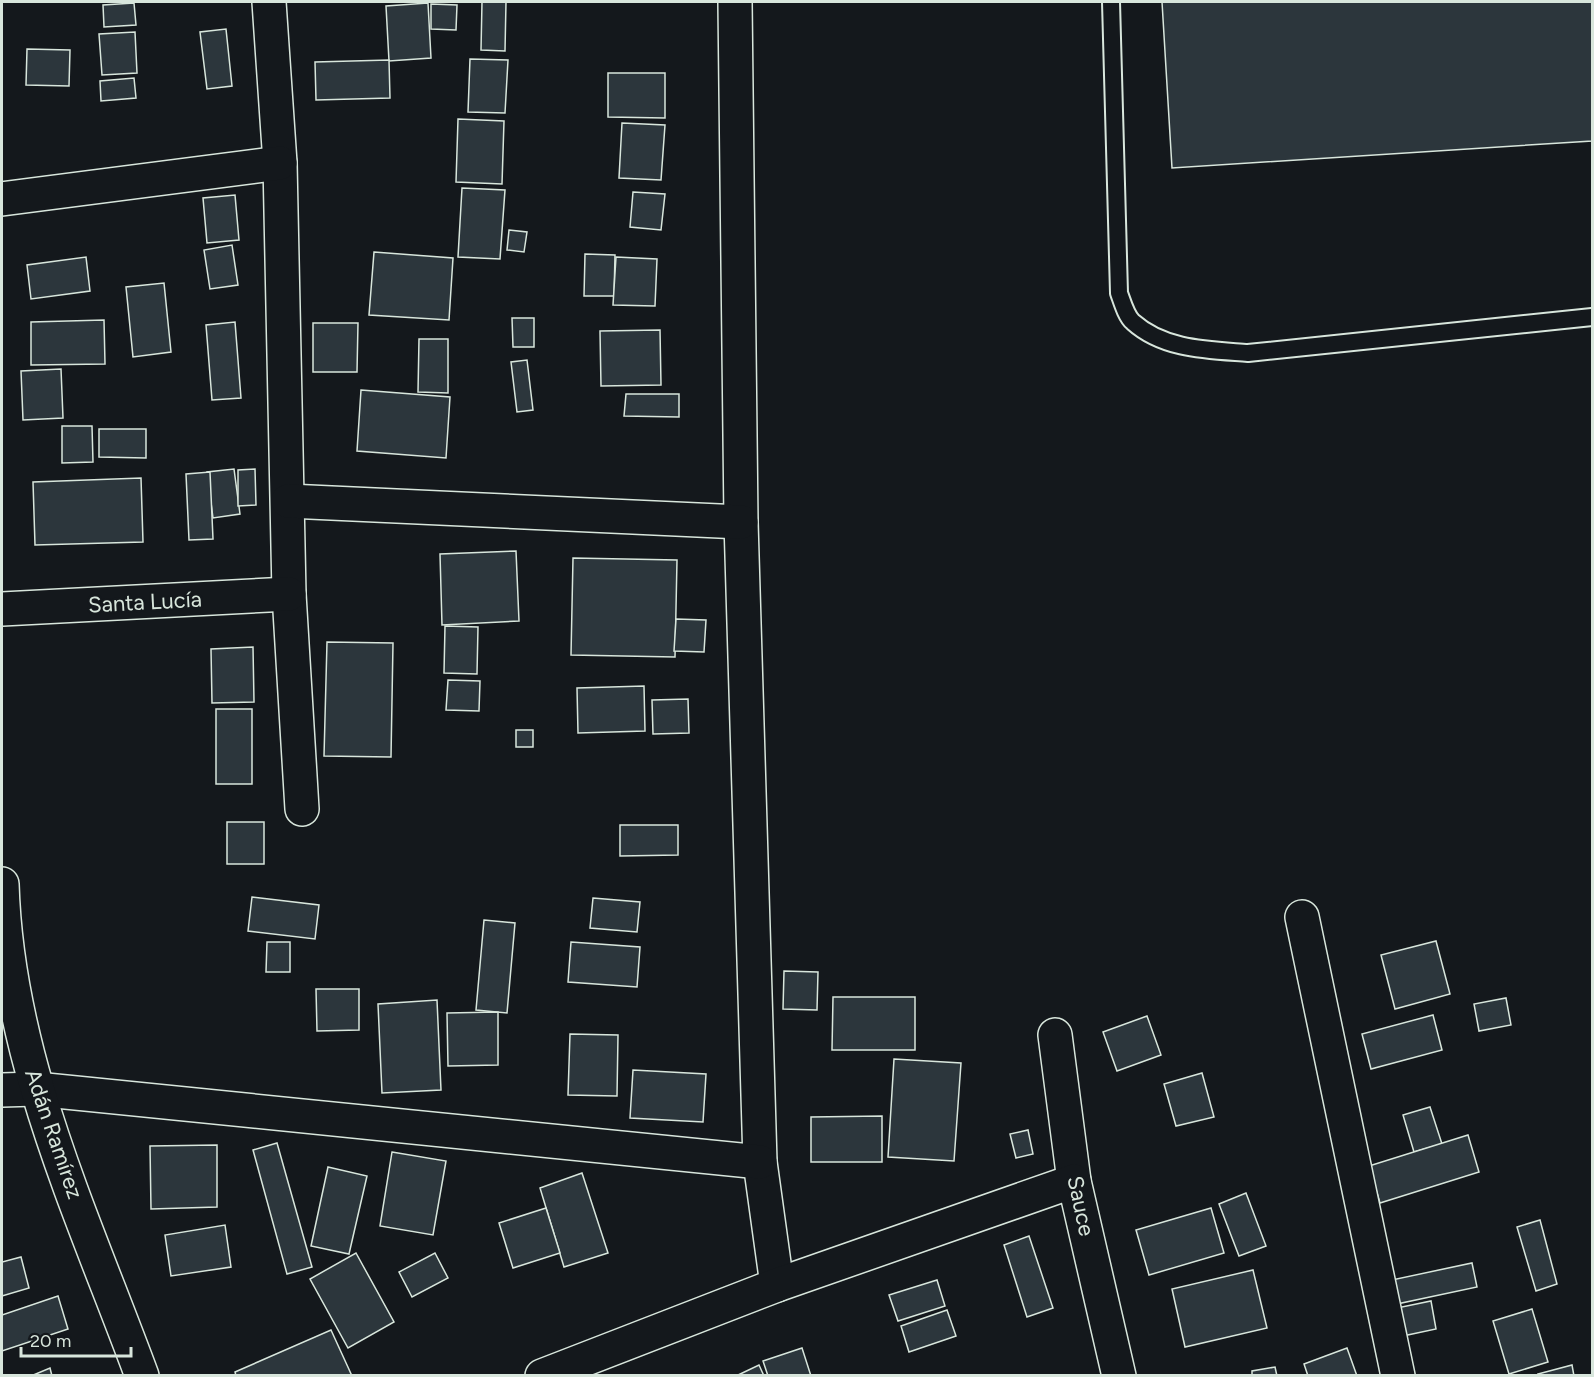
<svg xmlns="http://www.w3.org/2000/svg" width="1594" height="1377" font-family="Figtree,sans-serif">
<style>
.building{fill:#2c363c;stroke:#d8e6dc;stroke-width:1.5}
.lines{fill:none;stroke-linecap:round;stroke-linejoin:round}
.service-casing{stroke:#d8e6dc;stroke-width:20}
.minor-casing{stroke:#d8e6dc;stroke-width:36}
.tertiary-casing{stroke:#d8e6dc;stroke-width:36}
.service{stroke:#14181c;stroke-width:16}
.minor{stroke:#14181c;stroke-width:33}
.tertiary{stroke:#14181c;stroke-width:33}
.labels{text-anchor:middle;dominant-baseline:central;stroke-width:4.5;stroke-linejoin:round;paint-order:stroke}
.street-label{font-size:22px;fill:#d8e6dc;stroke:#14181c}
</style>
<rect width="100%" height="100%" fill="#14181c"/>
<g class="building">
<path d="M 482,2 L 506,2 L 505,51 L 481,50 Z"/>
<path d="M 1162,2 L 1592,2 L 1592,141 L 1172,168 Z"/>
<path d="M 134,3 L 136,25 L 104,27 L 103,5 Z"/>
<path d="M 428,3 L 431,58 L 389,61 L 386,6 Z"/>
<path d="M 431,4 L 457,5 L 456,30 L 431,29 Z"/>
<path d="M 226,29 L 232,86 L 207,89 L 200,32 Z"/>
<path d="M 135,32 L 137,73 L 102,75 L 99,34 Z"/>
<path d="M 27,49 L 70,50 L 69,86 L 26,85 Z"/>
<path d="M 470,59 L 508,60 L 505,113 L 468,112 Z"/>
<path d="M 389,60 L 390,98 L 316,100 L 315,62 Z"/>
<path d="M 608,73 L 665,73 L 665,118 L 608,117 Z"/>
<path d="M 134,78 L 136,98 L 101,101 L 100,81 Z"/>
<path d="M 458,119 L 504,121 L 502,184 L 456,182 Z"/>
<path d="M 622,123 L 665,125 L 661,180 L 619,178 Z"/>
<path d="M 462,188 L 505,190 L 500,259 L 458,257 Z"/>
<path d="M 633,192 L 665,194 L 661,230 L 630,227 Z"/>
<path d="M 235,195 L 239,240 L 207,243 L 203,198 Z"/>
<path d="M 509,230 L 527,232 L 524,252 L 507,250 Z"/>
<path d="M 232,245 L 238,285 L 210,289 L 204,250 Z"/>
<path d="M 374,252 L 453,258 L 449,320 L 369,315 Z"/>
<path d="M 585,254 L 615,255 L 614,296 L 584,296 Z"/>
<path d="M 86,257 L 90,291 L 31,299 L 27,265 Z"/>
<path d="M 616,257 L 657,259 L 655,306 L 613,305 Z"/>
<path d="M 164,283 L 171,352 L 133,357 L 126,287 Z"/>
<path d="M 512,318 L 534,318 L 534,347 L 513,347 Z"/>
<path d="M 104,320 L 105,364 L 31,365 L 31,322 Z"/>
<path d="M 235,322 L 241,398 L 212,400 L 206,325 Z"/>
<path d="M 313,323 L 358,323 L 357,372 L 313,372 Z"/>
<path d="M 660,330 L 661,385 L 601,386 L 600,331 Z"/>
<path d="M 419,339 L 448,339 L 448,393 L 418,392 Z"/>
<path d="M 527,360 L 533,410 L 517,412 L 511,362 Z"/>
<path d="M 61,369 L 63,418 L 23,420 L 21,371 Z"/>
<path d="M 361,390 L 450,397 L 446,458 L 357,451 Z"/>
<path d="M 626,394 L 679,394 L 679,417 L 624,416 Z"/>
<path d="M 62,426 L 92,426 L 93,462 L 62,463 Z"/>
<path d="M 99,429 L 146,429 L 146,458 L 99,457 Z"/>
<path d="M 234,469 L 240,514 L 213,518 L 207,472 Z"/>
<path d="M 255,469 L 256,505 L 238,506 L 238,470 Z"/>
<path d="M 210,472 L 213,539 L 189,540 L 186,474 Z"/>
<path d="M 141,478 L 143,542 L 35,545 L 33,482 Z"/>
<path d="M 516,551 L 519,621 L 442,625 L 440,554 Z"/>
<path d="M 573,558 L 677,560 L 675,657 L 571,655 Z"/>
<path d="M 676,619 L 706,620 L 704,652 L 674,651 Z"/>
<path d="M 445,626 L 478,627 L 477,674 L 444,673 Z"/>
<path d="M 327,642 L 393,643 L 391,757 L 324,756 Z"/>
<path d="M 253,647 L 254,702 L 212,703 L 211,649 Z"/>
<path d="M 448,680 L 480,681 L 479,711 L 446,710 Z"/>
<path d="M 644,686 L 645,731 L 578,733 L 577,688 Z"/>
<path d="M 688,699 L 689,733 L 653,734 L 652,700 Z"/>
<rect x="216" y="709" width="36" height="75"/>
<rect x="516" y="730" width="17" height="17"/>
<rect x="227" y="822" width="37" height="42"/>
<path d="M 620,825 L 678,825 L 678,855 L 620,856 Z"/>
<path d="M 252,897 L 319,905 L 315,939 L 248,931 Z"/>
<path d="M 593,898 L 640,902 L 637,932 L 590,928 Z"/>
<path d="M 484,920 L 515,923 L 507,1013 L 476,1010 Z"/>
<path d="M 1436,941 L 1450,994 L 1395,1009 L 1381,955 Z"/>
<path d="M 267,942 L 290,942 L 290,972 L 266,972 Z"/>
<path d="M 571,942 L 640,947 L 637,987 L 568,982 Z"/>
<path d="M 784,971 L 818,972 L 817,1010 L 783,1009 Z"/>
<path d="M 316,989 L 359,989 L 359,1030 L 317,1031 Z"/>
<path d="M 833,997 L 915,997 L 915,1050 L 832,1050 Z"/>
<path d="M 1506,998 L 1511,1025 L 1479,1031 L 1474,1004 Z"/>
<path d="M 437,1000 L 441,1090 L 382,1093 L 378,1004 Z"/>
<path d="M 498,1012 L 498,1065 L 448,1066 L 447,1013 Z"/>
<path d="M 1433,1015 L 1442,1050 L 1371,1069 L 1362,1034 Z"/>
<path d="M 1147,1016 L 1161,1055 L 1117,1071 L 1103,1032 Z"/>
<path d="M 570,1034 L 618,1035 L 617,1096 L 568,1095 Z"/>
<path d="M 894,1059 L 961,1063 L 954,1161 L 888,1157 Z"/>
<path d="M 633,1070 L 706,1074 L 703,1122 L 630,1118 Z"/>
<path d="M 1202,1073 L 1214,1117 L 1176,1126 L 1164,1084 Z"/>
<path d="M 1430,1107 L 1442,1144 L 1414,1152 L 1403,1115 Z"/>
<path d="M 882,1116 L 882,1162 L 811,1162 L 811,1117 Z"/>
<path d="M 1028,1130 L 1033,1154 L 1016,1158 L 1010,1134 Z"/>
<path d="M 1468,1135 L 1479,1172 L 1380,1203 L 1369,1166 Z"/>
<path d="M 277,1143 L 312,1267 L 287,1274 L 253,1150 Z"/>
<path d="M 217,1145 L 217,1207 L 151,1209 L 150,1146 Z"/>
<path d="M 392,1152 L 446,1161 L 433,1235 L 380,1226 Z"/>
<path d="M 328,1167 L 367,1176 L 349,1254 L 311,1246 Z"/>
<path d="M 582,1173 L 608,1253 L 564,1267 L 540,1188 Z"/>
<path d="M 1246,1193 L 1266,1246 L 1239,1256 L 1219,1204 Z"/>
<path d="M 546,1208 L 560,1253 L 513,1268 L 499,1223 Z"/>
<path d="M 1211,1208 L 1224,1253 L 1149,1275 L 1136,1230 Z"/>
<path d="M 1540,1220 L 1557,1284 L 1536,1291 L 1517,1227 Z"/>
<path d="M 225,1225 L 231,1267 L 171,1276 L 165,1235 Z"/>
<path d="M 1029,1236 L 1053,1308 L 1027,1317 L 1004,1245 Z"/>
<path d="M 356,1253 L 394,1322 L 348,1348 L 310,1279 Z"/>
<path d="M 435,1253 L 448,1278 L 412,1297 L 399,1272 Z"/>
<path d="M 21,1257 L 29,1288 L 2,1296 L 2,1262 Z"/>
<path d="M 1472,1263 L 1477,1287 L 1392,1305 L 1387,1281 Z"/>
<path d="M 1253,1270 L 1267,1328 L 1185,1347 L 1172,1289 Z"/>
<path d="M 937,1280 L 945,1306 L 898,1321 L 889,1295 Z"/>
<path d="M 58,1296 L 68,1329 L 2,1351 L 2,1315 Z"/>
<path d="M 1431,1301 L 1436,1329 L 1398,1337 L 1392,1309 Z"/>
<path d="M 1532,1309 L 1548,1362 L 1509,1374 L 1493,1321 Z"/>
<path d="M 947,1310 L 956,1336 L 909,1352 L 901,1326 Z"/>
<path d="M 331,1330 L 352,1376 L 236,1376 L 235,1372 Z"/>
<path d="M 802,1348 L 811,1376 L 768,1376 L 763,1361 Z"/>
<path d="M 1347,1348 L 1357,1376 L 1308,1376 L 1304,1364 Z"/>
<path d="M 759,1365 L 764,1376 L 736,1376 Z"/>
<path d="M 1572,1365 L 1574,1376 L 1539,1376 L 1538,1374 Z"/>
<path d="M 1275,1367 L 1277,1376 L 1252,1376 L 1252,1371 Z"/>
<path d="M 50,1368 L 52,1376 L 31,1376 Z"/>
</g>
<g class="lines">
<defs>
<path id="service" d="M 1111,2 L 1119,293 C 1122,301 1126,316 1133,322 C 1164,350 1209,350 1248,353 L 1592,317"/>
<g id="minor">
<path d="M 269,2 L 280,163 L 289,594 L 302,809"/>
<path d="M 735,2 L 741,522 L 760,1162 L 777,1285"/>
<path d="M 2,199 L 280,163"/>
<path d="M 288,501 L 741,522"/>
<path d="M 2,609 L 289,594"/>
<path d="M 1302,917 L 1398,1376"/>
<path d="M 1055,1035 L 1074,1181 L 1119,1376"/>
<path d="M 2,1090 L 36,1089 L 760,1162"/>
<path d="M 542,1376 L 777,1285 L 1074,1181"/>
</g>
<path id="tertiary" d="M 2,884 C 7,1057 83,1216 142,1376"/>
</defs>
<use href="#service" class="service-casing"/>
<use href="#minor" class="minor-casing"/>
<use href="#tertiary" class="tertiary-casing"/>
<use href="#service" class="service"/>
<use href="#minor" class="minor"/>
<use href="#tertiary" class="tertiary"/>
</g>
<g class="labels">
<g class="street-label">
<text transform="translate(145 602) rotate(-3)">Santa Lucía</text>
<text transform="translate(54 1134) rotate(71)">Adán Ramírez</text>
<text transform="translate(1081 1206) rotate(78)">Sauce</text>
</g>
</g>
<rect width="1594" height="1377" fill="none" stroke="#d8e6dc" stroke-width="6"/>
<path d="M21 1347v9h110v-9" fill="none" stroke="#d8e6dc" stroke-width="3"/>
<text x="30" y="1347" font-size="18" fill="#d8e6dc" stroke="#14181c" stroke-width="4.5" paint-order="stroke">20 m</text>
</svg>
